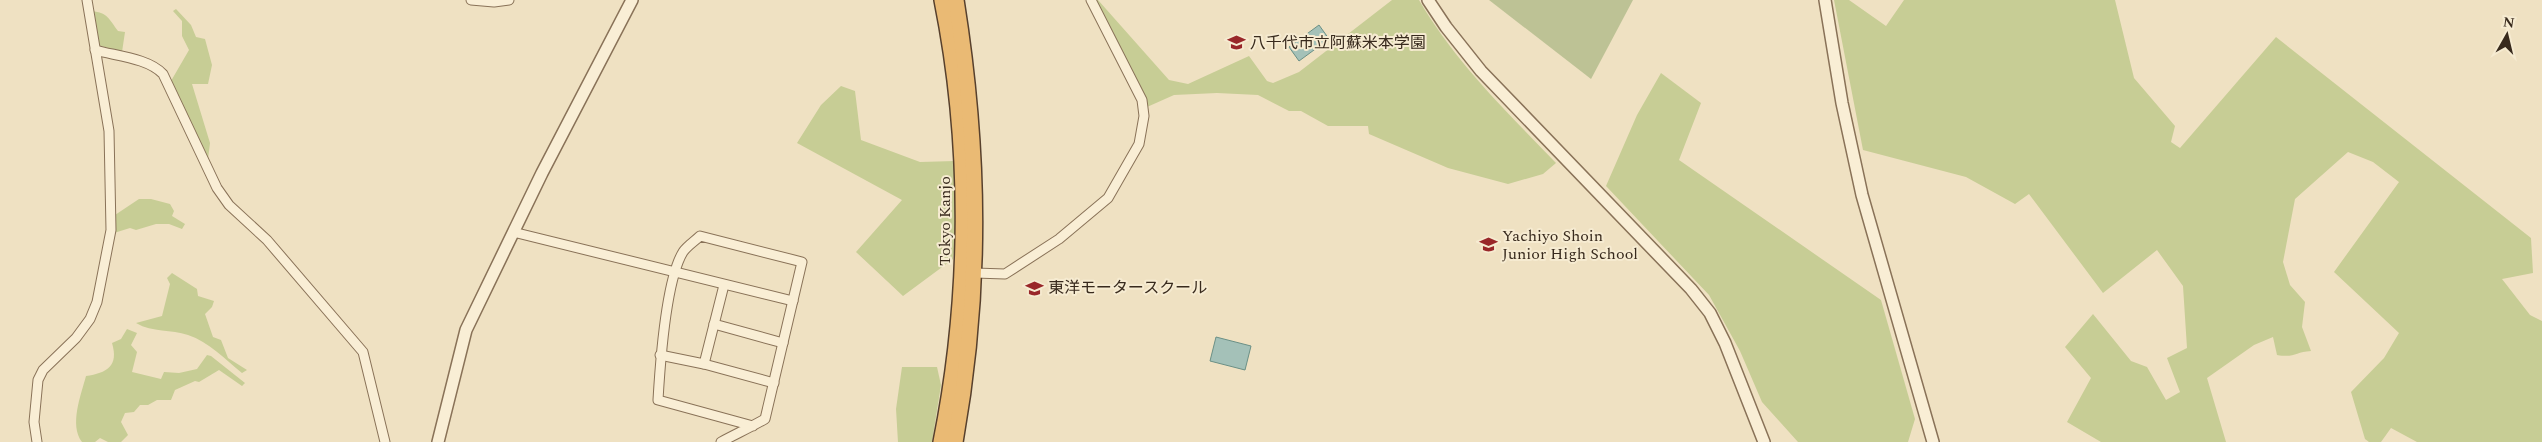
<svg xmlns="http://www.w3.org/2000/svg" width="2542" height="442" font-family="Spectral,'Noto Sans JP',serif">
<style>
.green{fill:#c7cd95}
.cemetery{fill:#bdc295}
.water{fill:#a4c1b8;stroke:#6b9086}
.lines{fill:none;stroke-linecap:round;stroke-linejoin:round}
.minor-casing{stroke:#897258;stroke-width:11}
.tertiary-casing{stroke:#897258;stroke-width:14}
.trunk-casing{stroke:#57402d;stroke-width:18}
.minor{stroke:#f9eed5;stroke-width:9}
.tertiary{stroke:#f9eed5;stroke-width:11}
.trunk{stroke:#eaba74;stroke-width:15}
.labels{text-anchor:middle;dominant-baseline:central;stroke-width:4;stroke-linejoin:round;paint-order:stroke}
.poi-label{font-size:16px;fill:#382a1d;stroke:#f6ebd1;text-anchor:start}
.street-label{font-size:16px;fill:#382a1d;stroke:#f6ebd1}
</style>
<rect width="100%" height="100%" fill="#efe1c2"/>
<g class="green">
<path d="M 1095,0 L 1098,0 L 1169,80 L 1188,84 L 1249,56 L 1267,81 L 1273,83 L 1299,72 L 1392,0 L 1419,0 C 1455,62 1506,111 1556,163 L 1543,174 L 1508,184 L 1448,168 L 1369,134 L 1368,126 L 1328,126 L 1301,111 L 1289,111 L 1258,95 L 1217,93 L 1174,95 L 1147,107 Z"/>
<path d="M 1834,0 L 1849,0 L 1886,26 L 1904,0 L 2115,0 L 2134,78 L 2175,126 L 2171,142 L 2180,148 L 2276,37 L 2531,238 L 2533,273 L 2502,279 L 2530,315 L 2542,321 L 2542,442 L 2417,442 L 2391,428 L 2381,442 L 2369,442 L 2365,439 L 2351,392 L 2384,358 L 2399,333 L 2334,272 L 2399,182 L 2373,162 L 2348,152 L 2295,199 L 2283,262 L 2290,285 L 2305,302 L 2302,327 L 2311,351 C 2295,352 2295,358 2277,355 L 2273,337 L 2254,345 L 2207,378 L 2226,442 L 2101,442 L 2067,422 L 2091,378 L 2065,347 L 2093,314 L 2131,361 L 2147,367 L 2166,400 L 2180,392 L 2167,358 L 2187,348 L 2183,286 L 2157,250 L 2103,293 L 2029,194 L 2015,204 L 1966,177 L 1863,150 Z"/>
<path d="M 176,9 L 191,25 L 196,37 L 205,39 L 212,65 L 208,84 L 192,84 L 210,143 L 208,159 L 171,81 L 189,50 L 182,36 L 182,21 L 173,11 Z"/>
<path d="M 92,11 C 108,13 109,19 118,31 L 125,32 L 122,52 L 98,45 Z"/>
<path d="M 1661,73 L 1701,103 L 1679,160 L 1881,300 L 1915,419 L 1908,442 L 1798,442 L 1762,402 L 1740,351 L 1709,295 L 1606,186 L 1637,115 Z"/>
<path d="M 841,86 L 855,91 L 861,140 L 920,162 L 955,161 L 956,238 L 953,259 L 903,296 L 856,252 L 902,200 L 797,143 L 821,105 Z"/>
<path d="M 139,199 L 151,199 L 170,204 L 174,211 L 172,216 L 185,224 L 182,229 L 169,224 L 156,224 L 136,230 L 130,228 L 114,233 L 115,215 Z"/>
<path d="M 172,273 L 197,289 L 198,296 L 214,301 L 212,307 L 205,314 L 213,337 L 221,340 L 228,358 L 247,370 L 242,373 C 225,359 209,342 188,335 C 171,329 153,333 136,323 L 162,316 L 170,284 L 167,278 Z"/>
<path d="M 127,329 L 137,333 L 131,345 L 137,352 L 132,372 L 161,379 L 164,372 L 179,373 L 197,369 L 207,355 L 211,356 L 245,383 L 242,386 L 219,370 L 199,382 L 195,381 L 175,390 L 171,400 L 157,400 L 148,405 L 140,405 L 134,412 L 125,413 L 121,422 L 128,435 L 121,442 L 108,442 L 100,438 L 95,442 L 82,442 C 69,425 81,395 86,376 C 107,373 119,366 112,343 L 121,339 Z"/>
<path d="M 902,367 L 937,367 L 941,385 L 932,442 L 898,442 L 896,409 Z"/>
</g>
<path class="cemetery" d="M 1489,0 L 1633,0 L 1591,79 Z"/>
<g class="water">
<path d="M 1319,25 L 1329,39 L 1299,61 L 1289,47 Z"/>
<path d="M 1216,337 L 1251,346 L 1245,370 L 1210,361 Z"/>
</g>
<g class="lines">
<defs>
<g id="minor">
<path d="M 471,0 L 494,2 L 509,0"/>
<path d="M 95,50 C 116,56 148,58 163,74 L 217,188 L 229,205 L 267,240 L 363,352 L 385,442"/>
<path d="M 513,232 L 793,301"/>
<path d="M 975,273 L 1005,274 L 1059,239 L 1108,198 L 1139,144 L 1144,116 L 1142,100 L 1091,0"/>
<path d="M 714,324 L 783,343"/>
<path d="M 660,355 L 704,364 L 724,285"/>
<path d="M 704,364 L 774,383"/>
<path d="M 37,442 L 34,422 L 38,380 L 43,370 L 76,338 L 90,319 L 97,302 L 111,230 L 109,131 L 87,0"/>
<path d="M 721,442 C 736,434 751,427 765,419 L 802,262 L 700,236 C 695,241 687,246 683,252 C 666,280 660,366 658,400 L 753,426"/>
</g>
<g id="tertiary">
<path d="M 1428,0 L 1446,27 L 1481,71 L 1691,289 L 1710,313 L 1725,343 L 1764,442"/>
<path d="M 1825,0 L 1842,103 L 1862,195 L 1933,442"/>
<path d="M 438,442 L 466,330 L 542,173 L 632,0"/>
</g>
<g id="trunk">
<path d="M 941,442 C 970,297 971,145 942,0"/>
<path d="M 955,442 C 982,291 980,151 956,0"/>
</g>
</defs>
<use href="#minor" class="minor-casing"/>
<use href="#tertiary" class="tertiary-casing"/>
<use href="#trunk" class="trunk-casing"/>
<use href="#minor" class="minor"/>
<use href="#tertiary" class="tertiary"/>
<use href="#trunk" class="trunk"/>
</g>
<defs>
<symbol id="school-bare" viewBox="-9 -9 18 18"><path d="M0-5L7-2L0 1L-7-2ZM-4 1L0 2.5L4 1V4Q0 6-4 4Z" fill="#992729" stroke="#f6ebd1" stroke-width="2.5" paint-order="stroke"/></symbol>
</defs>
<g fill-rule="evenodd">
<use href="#school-bare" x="1224" y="30" width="25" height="25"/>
<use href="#school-bare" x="1476" y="232" width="25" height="25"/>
<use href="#school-bare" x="1022" y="276" width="25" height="25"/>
</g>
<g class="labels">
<g class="poi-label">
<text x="1250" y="43">八千代市立阿蘇米本学園</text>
<text x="1502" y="236">Yachiyo Shoin<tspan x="1502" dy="18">Junior High School</tspan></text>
<text x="1048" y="288">東洋モータースクール</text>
</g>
<g class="street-label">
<text transform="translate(945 221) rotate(-90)">Tokyo Kanjo</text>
</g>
</g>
<g transform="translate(2507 35) rotate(8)" stroke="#f6ebd1" stroke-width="4" paint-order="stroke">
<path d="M0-4L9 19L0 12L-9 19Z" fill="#382a1d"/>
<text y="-8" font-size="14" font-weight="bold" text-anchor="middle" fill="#382a1d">N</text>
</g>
</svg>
